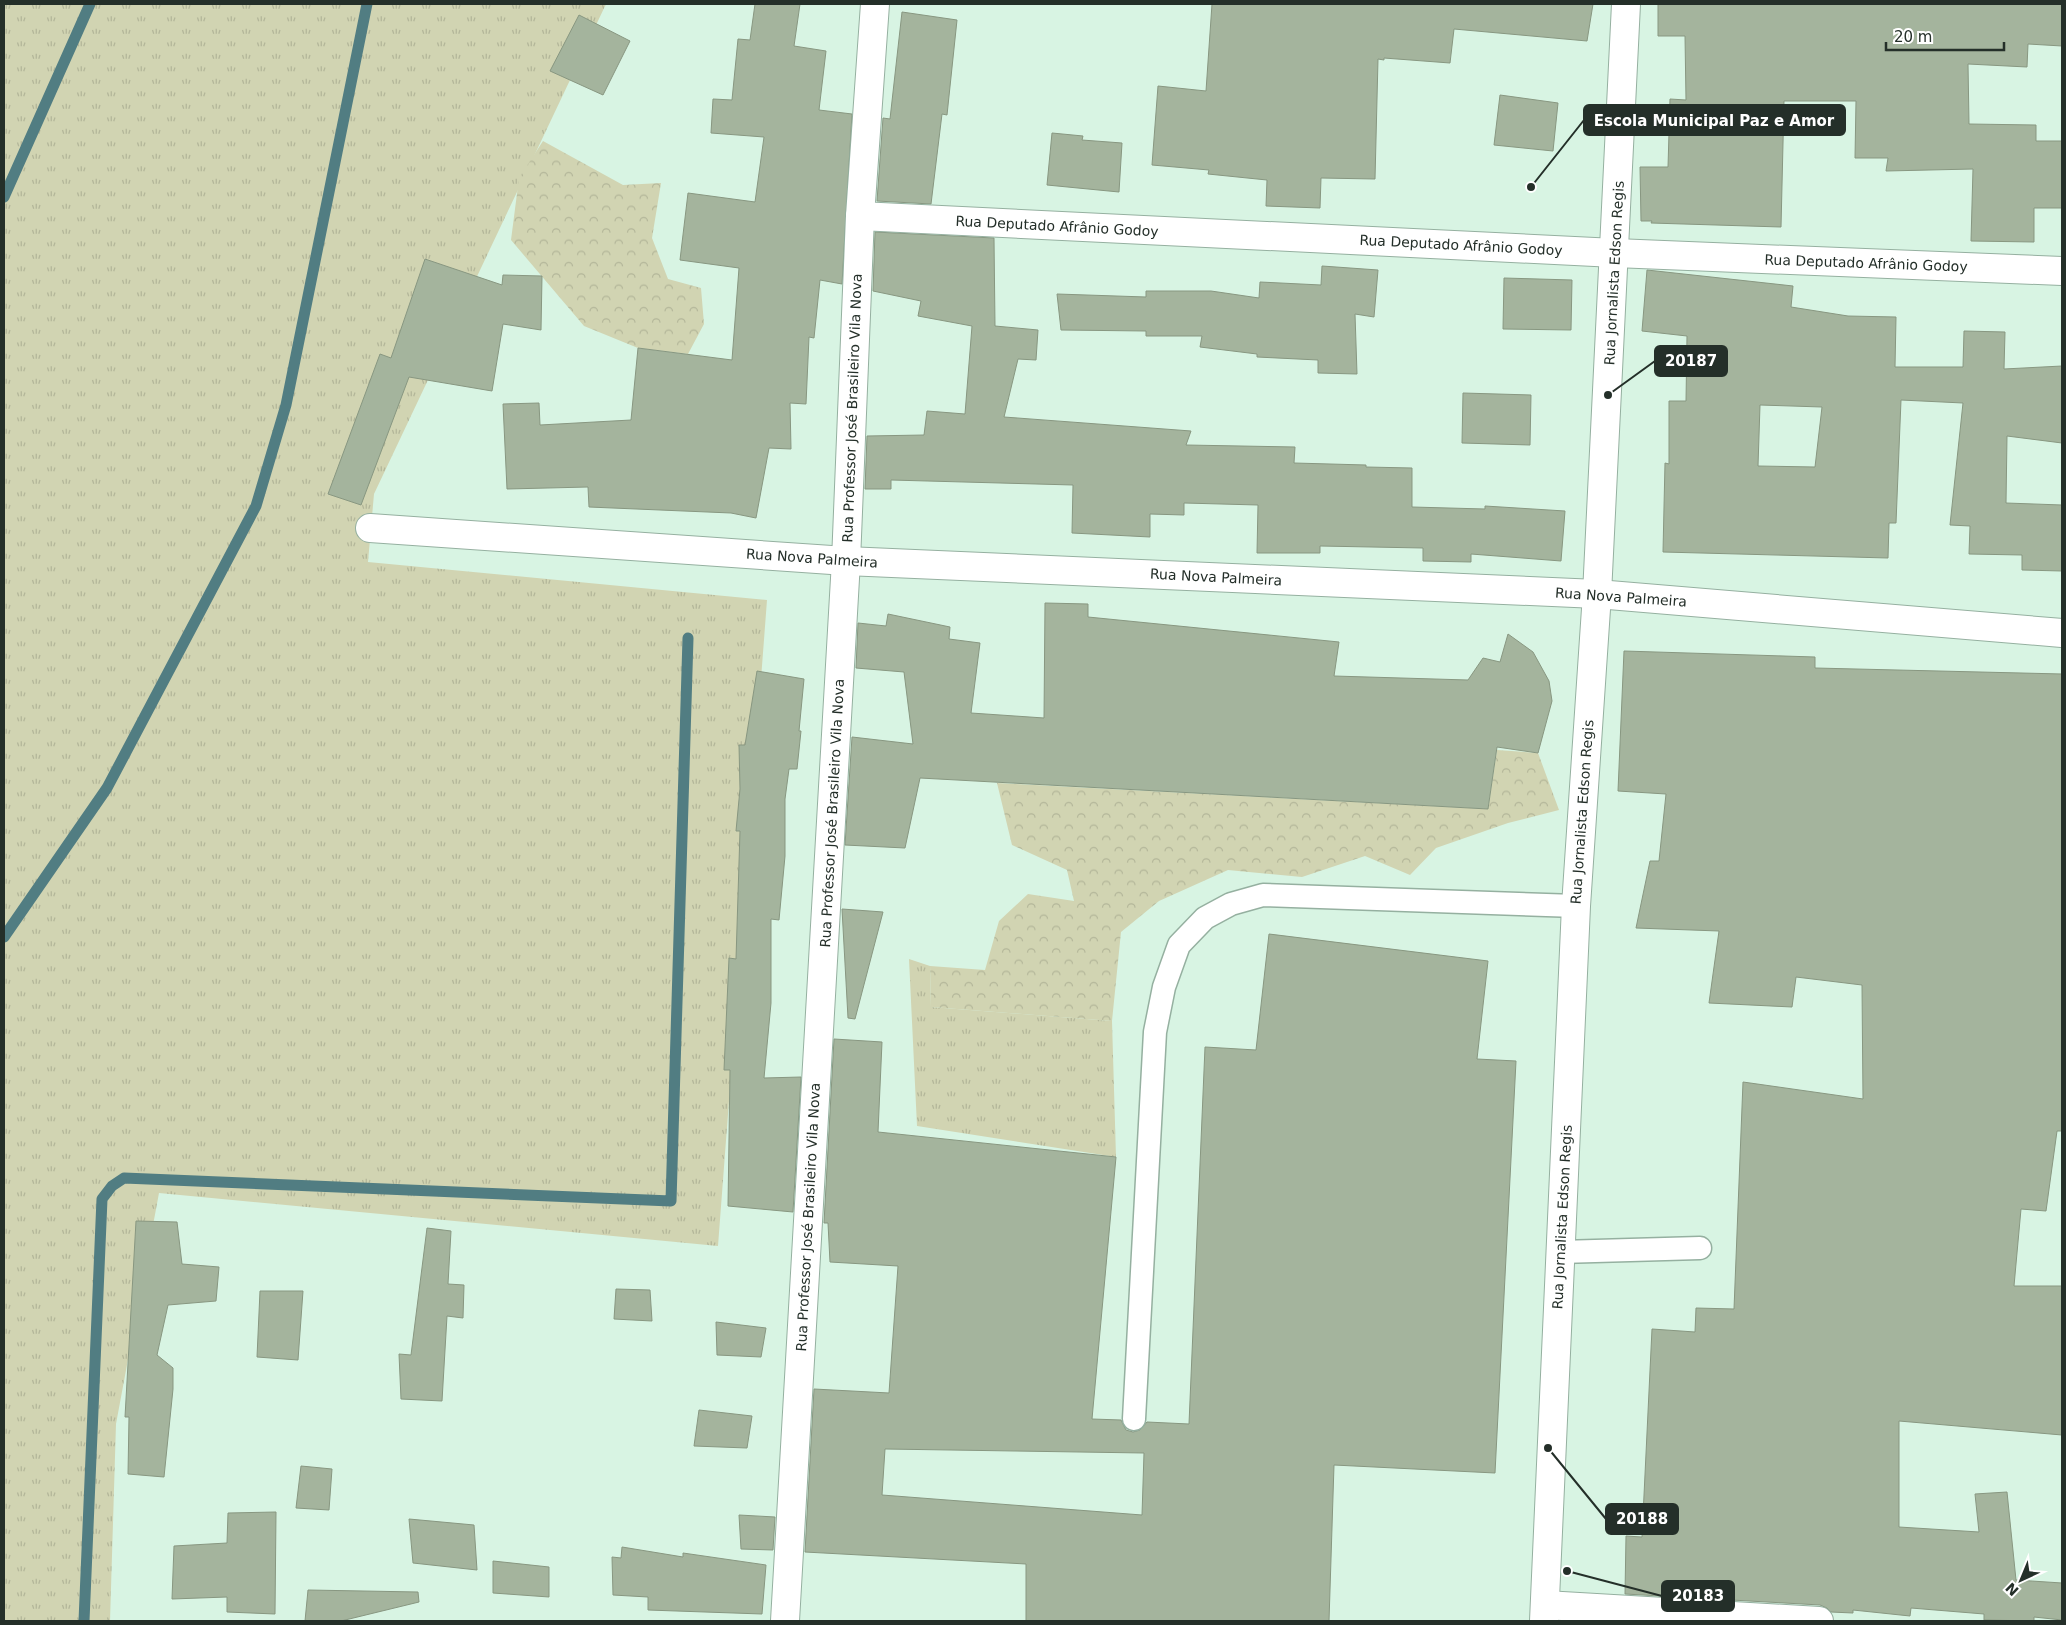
<svg xmlns="http://www.w3.org/2000/svg" width="2066" height="1625" font-family="'DejaVu Sans',sans-serif">
<style>
.grass{fill:url(#grass-tufts)}
.forest{fill:url(#forest-crowns)}
.lines{fill:none;stroke-linecap:round;stroke-linejoin:round}
.stream{stroke:#517d82;stroke-width:11}
.building{fill:#a4b49d;stroke:#889781;fill-rule:evenodd}
.service-casing{stroke:#95b0a0;stroke-width:25}
.minor-casing{stroke:#95b0a0;stroke-width:30}
.service{stroke:#fff;stroke-width:22}
.minor{stroke:#fff;stroke-width:28}
.labels{text-anchor:middle;dominant-baseline:central;stroke-width:4;stroke-linejoin:round;paint-order:stroke}
.street-label{font-size:14px;fill:#242f29;stroke:#fff}
.leader{fill:none;stroke:#242f29;stroke-width:2}
.callout-dot{fill:#242f29;stroke:#fff;stroke-width:2}
.callout{fill:#242f29;stroke:#242f29;stroke-width:2}
.callout-label{font-size:15px;text-anchor:middle;font-weight:bold;fill:#fff}
</style>
<defs>
<pattern id="grass-tufts" width="24" height="20" patternUnits="userSpaceOnUse" patternTransform="scale(1.25)"><rect width="24" height="20" fill="#d1d4b2"/><path d="M3 7l-1-3M5 7V3M7 7l1-3M15 17l-1-3M17 17v-4M19 17l1-3" fill="none" stroke="#b3b699"/></pattern>
<pattern id="forest-crowns" width="20" height="18" patternUnits="userSpaceOnUse" patternTransform="scale(1.25)"><rect width="20" height="18" fill="#d1d4b2"/><path d="M2 6a3 3 0 1 1 6 0M12 15a3 3 0 1 1 6 0" fill="none" stroke="#b3b699"/></pattern>
</defs>
<rect width="100%" height="100%" fill="#d8f4e3"/>
<g class="grass">
<path d="M 4,4 L 606,4 L 374,494 L 368,562 L 767,600 L 718,1246 L 159,1193 L 116,1424 L 110,1621 L 4,1621 Z"/>
<path d="M 909,959 L 930,966 L 931,1007 L 1112,1021 L 1116,1157 L 917,1126 Z"/>
</g>
<g class="forest">
<path d="M 543,141 L 623,185 L 661,183 L 652,238 L 668,279 L 701,288 L 704,324 L 688,354 L 638,348 L 584,326 L 511,240 L 519,178 Z"/>
<path d="M 1497,750 L 1538,753 L 1559,810 L 1508,823 L 1436,848 L 1410,875 L 1365,856 L 1302,877 L 1228,870 L 1159,901 L 1121,932 L 1112,1021 L 931,1007 L 930,966 L 985,970 L 999,921 L 1028,894 L 1074,901 L 1067,870 L 1012,845 L 997,783 L 1488,809 Z"/>
</g>
<g class="lines">
<g class="stream">
<path d="M 4,197 L 90,4"/>
<path d="M 4,937 L 107,788 L 256,506 L 286,405 L 367,4"/>
<path d="M 84,1621 L 102,1199 L 112,1186 L 124,1178 L 671,1201 L 688,638"/>
</g>
</g>
<g class="building">
<path d="M 755,4 L 800,4 L 794,46 L 826,51 L 819,110 L 852,114 L 842,284 L 820,280 L 814,338 L 809,337 L 806,404 L 790,403 L 791,449 L 769,448 L 756,518 L 731,513 L 589,507 L 588,487 L 507,489 L 503,404 L 539,403 L 540,425 L 631,420 L 638,348 L 732,360 L 739,268 L 680,260 L 688,193 L 755,202 L 764,137 L 711,133 L 713,99 L 732,100 L 738,39 L 750,40 Z"/>
<path d="M 1212,4 L 1593,4 L 1587,41 L 1454,29 L 1450,63 L 1384,58 L 1384,60 L 1378,59 L 1375,179 L 1321,178 L 1320,208 L 1266,206 L 1267,180 L 1208,174 L 1209,170 L 1152,165 L 1158,86 L 1206,91 Z"/>
<path d="M 1658,4 L 2062,4 L 2062,46 L 2028,44 L 2027,67 L 1968,64 L 1969,124 L 2036,125 L 2036,141 L 2062,141 L 2062,208 L 2034,208 L 2034,242 L 1971,241 L 1973,169 L 1886,171 L 1888,158 L 1855,158 L 1856,101 L 1784,101 L 1781,227 L 1651,223 L 1652,221 L 1641,221 L 1640,167 L 1668,167 L 1670,99 L 1686,100 L 1685,36 L 1658,36 Z"/>
<path d="M 902,12 L 957,20 L 947,115 L 942,114 L 931,204 L 877,201 L 883,118 L 890,119 Z"/>
<path d="M 579,15 L 630,41 L 603,95 L 550,71 Z"/>
<path d="M 1500,95 L 1558,103 L 1553,151 L 1494,145 Z"/>
<path d="M 1052,133 L 1083,136 L 1082,140 L 1122,143 L 1119,192 L 1047,185 Z"/>
<path d="M 875,232 L 994,238 L 995,326 L 1038,330 L 1036,360 L 1018,359 L 1004,417 L 1191,431 L 1186,445 L 1295,447 L 1294,463 L 1366,465 L 1366,467 L 1412,468 L 1412,507 L 1485,509 L 1485,506 L 1565,511 L 1561,561 L 1471,554 L 1471,562 L 1423,561 L 1423,548 L 1320,546 L 1320,553 L 1257,553 L 1258,505 L 1184,503 L 1184,515 L 1150,514 L 1150,537 L 1072,533 L 1073,485 L 891,480 L 891,489 L 865,489 L 867,436 L 924,435 L 927,411 L 965,414 L 972,326 L 918,316 L 921,301 L 873,291 Z"/>
<path d="M 425,259 L 502,285 L 503,275 L 542,276 L 541,330 L 503,324 L 492,391 L 409,377 L 361,505 L 328,494 L 380,354 L 391,358 Z"/>
<path d="M 1322,266 L 1378,270 L 1374,317 L 1355,314 L 1357,374 L 1318,373 L 1318,360 L 1257,357 L 1257,354 L 1200,347 L 1202,336 L 1146,336 L 1146,331 L 1061,330 L 1057,294 L 1146,297 L 1146,291 L 1211,291 L 1259,298 L 1260,282 L 1321,285 Z"/>
<path d="M 1647,270 L 1793,286 L 1791,307 L 1848,316 L 1896,317 L 1895,367 L 1963,367 L 1964,331 L 2005,332 L 2004,369 L 2062,366 L 2062,443 L 2007,436 L 2006,503 L 2062,505 L 2062,571 L 2022,570 L 2022,555 L 1969,554 L 1970,526 L 1950,525 L 1963,403 L 1901,400 L 1896,523 L 1889,523 L 1888,558 L 1663,552 L 1665,463 L 1669,464 L 1669,401 L 1686,401 L 1687,336 L 1642,331 ZM 1760,405 L 1822,407 L 1815,467 L 1758,466 Z"/>
<path d="M 1504,278 L 1572,280 L 1571,330 L 1503,329 Z"/>
<path d="M 1463,393 L 1531,395 L 1530,445 L 1462,443 Z"/>
<path d="M 1045,603 L 1088,604 L 1088,617 L 1339,642 L 1334,676 L 1468,680 L 1483,658 L 1500,662 L 1508,634 L 1533,652 L 1549,681 L 1552,701 L 1538,753 L 1497,747 L 1488,809 L 920,778 L 905,848 L 845,845 L 852,737 L 913,744 L 904,672 L 856,668 L 858,623 L 886,626 L 888,614 L 950,627 L 949,639 L 980,643 L 971,713 L 1044,718 Z"/>
<path d="M 1624,651 L 1815,657 L 1815,668 L 2062,674 L 2062,1131 L 2057,1131 L 2046,1211 L 2021,1209 L 2014,1286 L 2062,1286 L 2062,1435 L 1899,1421 L 1899,1527 L 1979,1532 L 1975,1494 L 2007,1492 L 2016,1580 L 2062,1583 L 2062,1620 L 2034,1617 L 2034,1621 L 1984,1620 L 1984,1614 L 1911,1608 L 1910,1616 L 1853,1610 L 1853,1613 L 1831,1612 L 1827,1608 L 1820,1605 L 1625,1594 L 1626,1536 L 1642,1537 L 1652,1329 L 1695,1332 L 1696,1308 L 1734,1309 L 1743,1082 L 1863,1099 L 1862,985 L 1796,977 L 1792,1007 L 1709,1003 L 1719,931 L 1636,928 L 1650,861 L 1659,861 L 1666,794 L 1618,791 Z"/>
<path d="M 757,671 L 804,679 L 799,731 L 801,731 L 797,769 L 789,769 L 785,799 L 785,856 L 779,920 L 771,919 L 771,1003 L 764,1078 L 801,1077 L 793,1212 L 728,1206 L 730,1070 L 724,1070 L 729,958 L 736,959 L 740,831 L 736,831 L 740,789 L 739,745 L 745,745 Z"/>
<path d="M 842,909 L 883,912 L 855,1019 L 848,1018 Z"/>
<path d="M 1269,934 L 1488,961 L 1477,1059 L 1516,1061 L 1495,1473 L 1334,1465 L 1329,1621 L 1026,1621 L 1026,1564 L 805,1552 L 814,1389 L 889,1393 L 898,1266 L 830,1262 L 828,1223 L 824,1223 L 834,1039 L 882,1042 L 878,1132 L 1116,1157 L 1092,1419 L 1121,1420 L 1126,1430 L 1133,1432 L 1140,1430 L 1147,1422 L 1189,1424 L 1205,1047 L 1256,1050 ZM 885,1449 L 1144,1453 L 1142,1515 L 882,1495 Z"/>
<path d="M 136,1221 L 177,1222 L 182,1264 L 219,1267 L 216,1301 L 168,1305 L 157,1355 L 173,1368 L 173,1389 L 164,1477 L 128,1474 L 129,1417 L 125,1417 Z"/>
<path d="M 427,1228 L 451,1231 L 448,1284 L 464,1285 L 463,1318 L 447,1316 L 442,1401 L 401,1399 L 399,1354 L 411,1355 Z"/>
<path d="M 616,1289 L 650,1290 L 652,1321 L 614,1319 Z"/>
<path d="M 260,1291 L 303,1291 L 298,1360 L 257,1357 Z"/>
<path d="M 716,1322 L 766,1328 L 761,1357 L 717,1355 Z"/>
<path d="M 699,1410 L 752,1416 L 747,1448 L 694,1446 Z"/>
<path d="M 301,1466 L 332,1469 L 329,1510 L 296,1508 Z"/>
<path d="M 276,1512 L 275,1614 L 227,1612 L 227,1597 L 172,1599 L 174,1546 L 227,1543 L 228,1513 Z"/>
<path d="M 739,1515 L 775,1517 L 773,1550 L 741,1549 Z"/>
<path d="M 409,1519 L 474,1525 L 477,1570 L 413,1563 Z"/>
<path d="M 622,1547 L 683,1557 L 683,1553 L 766,1565 L 762,1614 L 648,1610 L 648,1597 L 613,1595 L 612,1557 L 621,1558 Z"/>
<path d="M 493,1561 L 549,1567 L 549,1597 L 493,1593 Z"/>
<path d="M 308,1590 L 418,1592 L 419,1602 L 341,1621 L 305,1621 Z"/>
</g>
<g class="lines">
<defs>
<g id="service">
<path d="M 1560,1252 L 1700,1248"/>
<path d="M 1134,1419 L 1155,1032 L 1164,987 L 1179,945 L 1205,918 L 1231,904 L 1263,895 L 1576,906"/>
</g>
<g id="minor">
<path d="M 860,216 L 1615,253 L 2062,271"/>
<path d="M 370,528 L 846,561 L 1597,594 L 2062,633"/>
<path d="M 1545,1605 L 1819,1621"/>
<path d="M 785,1621 L 846,561 L 860,216 L 875,4"/>
<path d="M 1544,1621 L 1576,906 L 1597,594 L 1626,4"/>
</g>
</defs>
<use href="#service" class="service-casing"/>
<use href="#minor" class="minor-casing"/>
<use href="#service" class="service"/>
<use href="#minor" class="minor"/>
</g>
<g class="labels">
<g class="street-label">
<text transform="translate(1057 226) rotate(3)">Rua Deputado Afrânio Godoy</text>
<text transform="translate(1461 245) rotate(3)">Rua Deputado Afrânio Godoy</text>
<text transform="translate(1866 263) rotate(2)">Rua Deputado Afrânio Godoy</text>
<text transform="translate(1614 273) rotate(-87)">Rua Jornalista Edson Regis</text>
<text transform="translate(852 408) rotate(-88)">Rua Professor José Brasileiro Vila Nova</text>
<text transform="translate(812 558) rotate(4)">Rua Nova Palmeira</text>
<text transform="translate(1216 577) rotate(3)">Rua Nova Palmeira</text>
<text transform="translate(1621 597) rotate(4)">Rua Nova Palmeira</text>
<text transform="translate(1582 812) rotate(-86)">Rua Jornalista Edson Regis</text>
<text transform="translate(832 813) rotate(-87)">Rua Professor José Brasileiro Vila Nova</text>
<text transform="translate(808 1217) rotate(-87)">Rua Professor José Brasileiro Vila Nova</text>
<text transform="translate(1562 1217) rotate(-87)">Rua Jornalista Edson Regis</text>
</g>
</g>
<path class="leader" d="M1531 187L1584 120M1608 395L1655 361M1548 1448L1606 1519M1567 1571L1662 1596"/>
<g class="callout-dot">
<circle cx="1531" cy="187" r="5"/>
<circle cx="1608" cy="395" r="5"/>
<circle cx="1548" cy="1448" r="5"/>
<circle cx="1567" cy="1571" r="5"/>
</g>
<g class="callout">
<rect x="1584" y="105" width="261" height="30" rx="5"/>
<rect x="1655" y="346" width="72" height="30" rx="5"/>
<rect x="1606" y="1504" width="72" height="30" rx="5"/>
<rect x="1662" y="1581" width="72" height="30" rx="5"/>
</g>
<g class="callout-label">
<text x="1714" y="126">Escola Municipal Paz e Amor</text>
<text x="1691" y="366">20187</text>
<text x="1642" y="1524">20188</text>
<text x="1698" y="1601">20183</text>
</g>
<rect width="2066" height="1625" fill="none" stroke="#242f29" stroke-width="10"/>
<g transform="translate(2021 1580) rotate(224)" stroke="#ffffff" stroke-width="4" paint-order="stroke">
<path d="M0-4L9 19L0 12L-9 19Z" fill="#242f29"/>
<text y="-8" font-size="14" font-weight="bold" text-anchor="middle" fill="#242f29">N</text>
</g>
<path d="M1886 42v8h118v-8" fill="none" stroke="#242f29" stroke-width="2.5"/>
<text x="1894" y="42" font-size="15" fill="#242f29" stroke="#ffffff" stroke-width="4" paint-order="stroke">20 m</text>
</svg>
